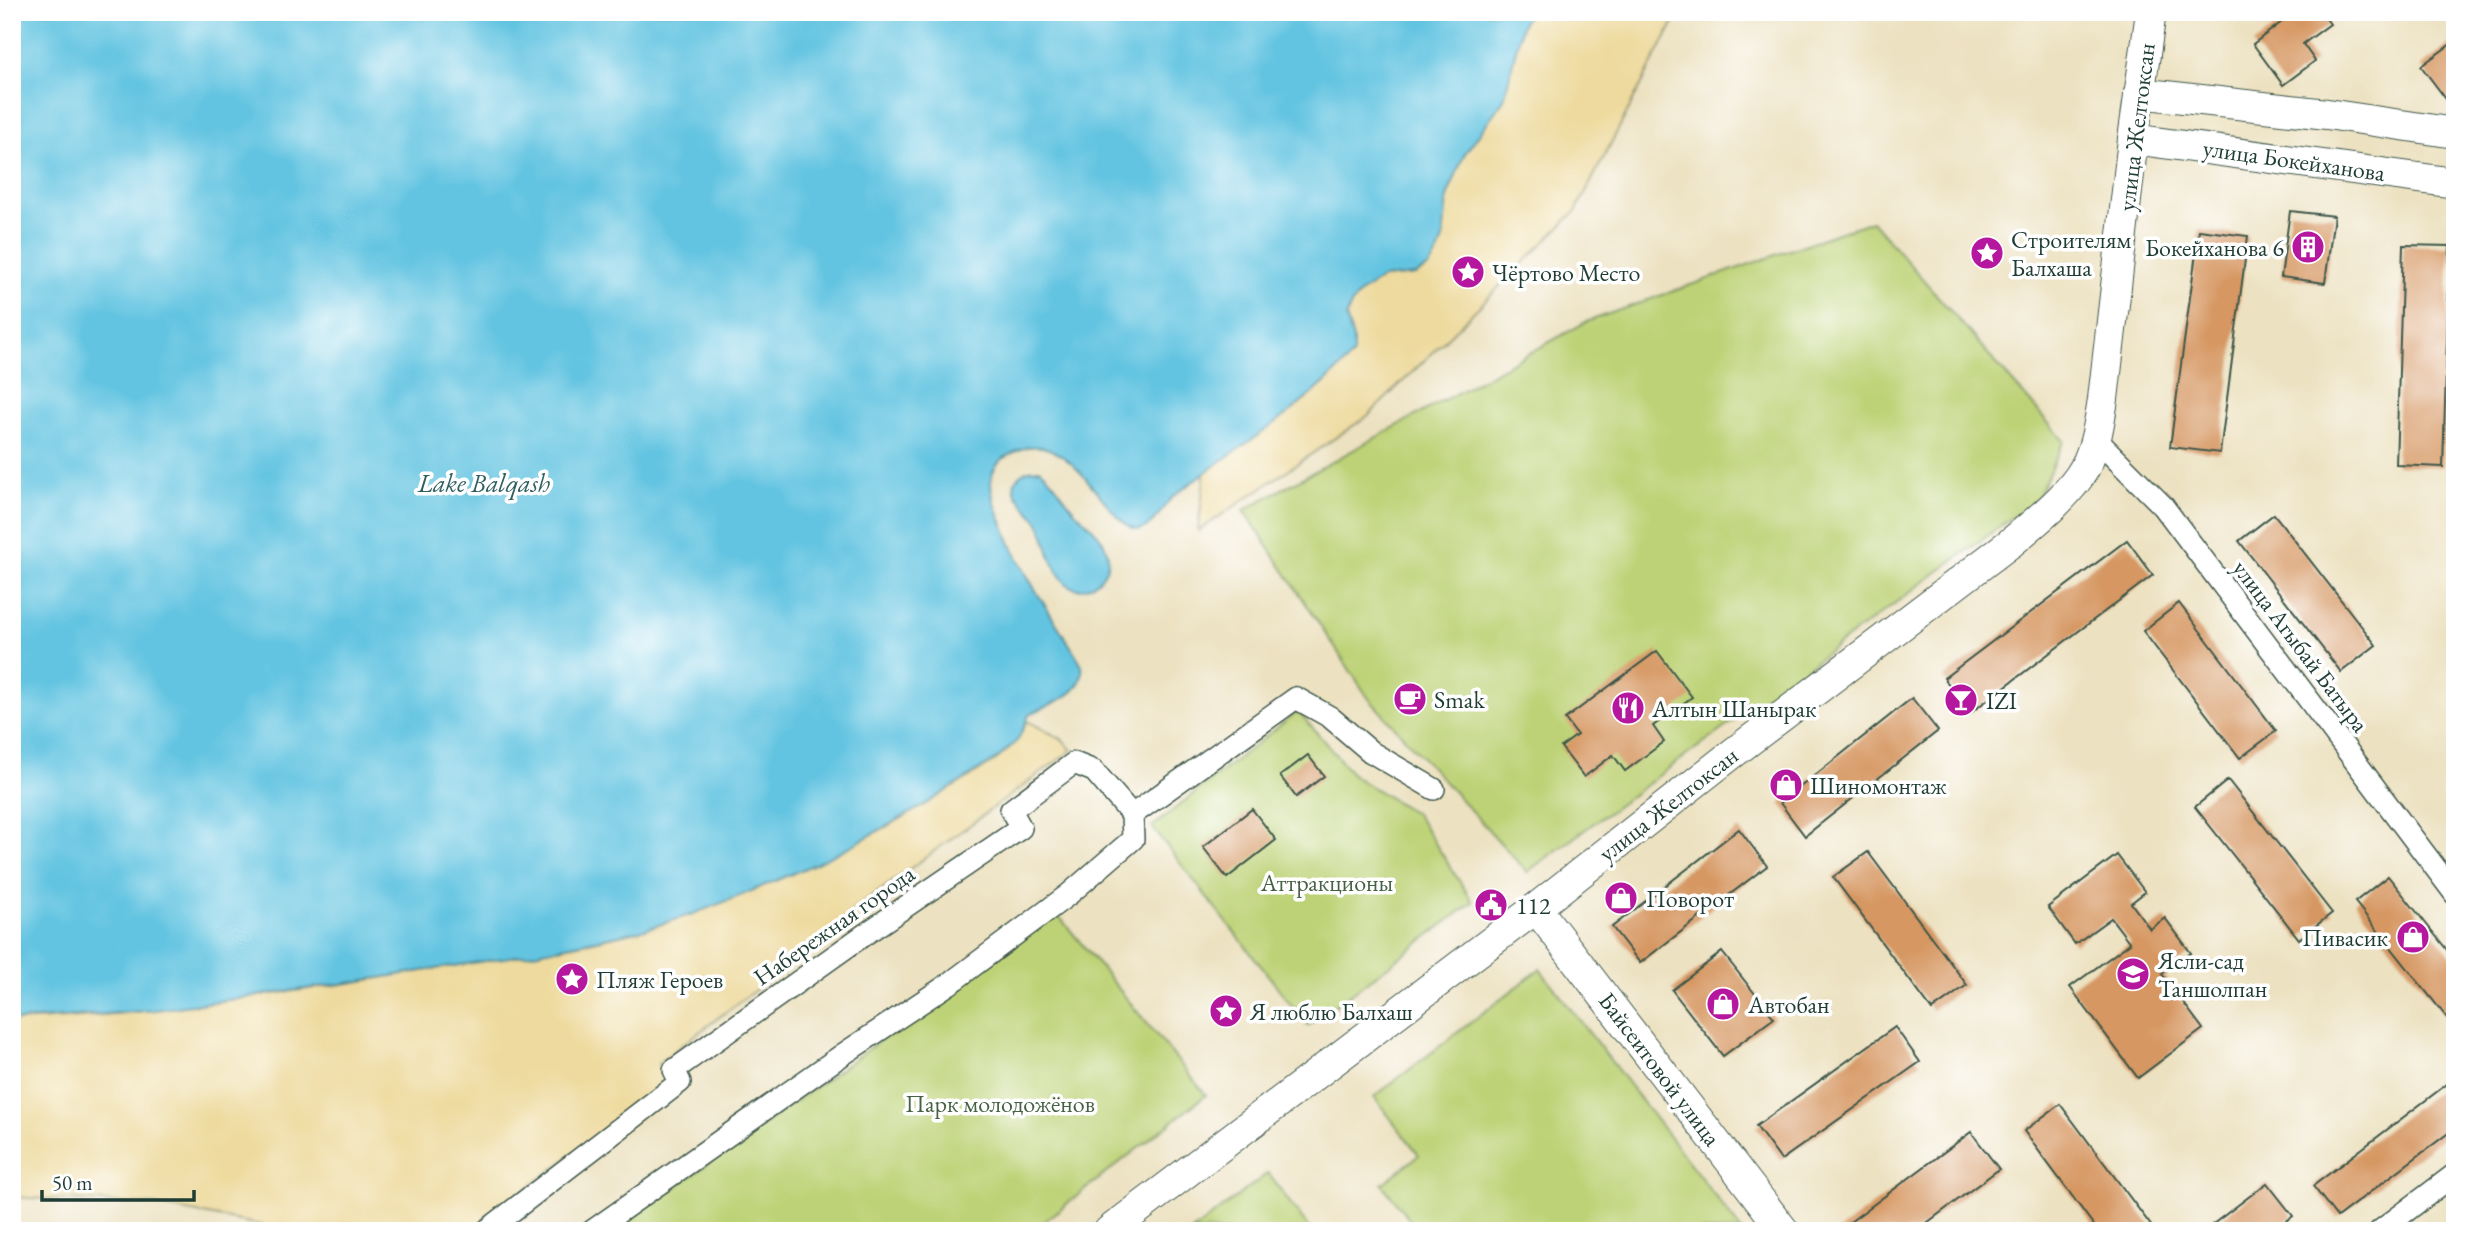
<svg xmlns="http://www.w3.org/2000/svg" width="2467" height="1243" font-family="'EB Garamond',serif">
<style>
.green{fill:#bdd276;stroke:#6e8855;stroke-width:2}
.sand{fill:#eeda9e;stroke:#868c69;stroke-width:2}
.water{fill:#63c4e1;stroke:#41808a;stroke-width:2}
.building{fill:#d69762}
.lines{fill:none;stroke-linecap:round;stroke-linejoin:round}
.street-casing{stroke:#3e5649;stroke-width:24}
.secondary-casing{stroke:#3e5649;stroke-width:32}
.street{stroke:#fff;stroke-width:21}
.secondary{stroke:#fff;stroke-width:30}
.labels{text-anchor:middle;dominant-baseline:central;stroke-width:7;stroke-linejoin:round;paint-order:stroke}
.street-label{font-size:24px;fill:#1f3d34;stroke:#fff}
.poi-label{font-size:24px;fill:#1f3d34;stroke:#fff;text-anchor:start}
.park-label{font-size:24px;fill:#466244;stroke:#fff}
.water-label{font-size:26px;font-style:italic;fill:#305f5f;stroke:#fff}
</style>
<rect width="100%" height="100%" fill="#fff"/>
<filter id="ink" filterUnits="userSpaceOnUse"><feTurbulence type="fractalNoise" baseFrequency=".0143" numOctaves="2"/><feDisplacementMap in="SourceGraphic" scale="14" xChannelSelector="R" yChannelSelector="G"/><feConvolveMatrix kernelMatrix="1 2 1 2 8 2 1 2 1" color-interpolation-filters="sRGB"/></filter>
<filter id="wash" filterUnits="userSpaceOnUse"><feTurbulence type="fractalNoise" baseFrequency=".00686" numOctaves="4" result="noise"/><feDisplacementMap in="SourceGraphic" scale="28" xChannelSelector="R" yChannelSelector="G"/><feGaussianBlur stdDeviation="1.57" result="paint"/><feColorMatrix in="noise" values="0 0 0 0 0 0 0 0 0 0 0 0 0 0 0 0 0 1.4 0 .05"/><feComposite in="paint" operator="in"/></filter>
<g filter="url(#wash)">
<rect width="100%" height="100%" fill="#ece1c0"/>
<g class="green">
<path d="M 1872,221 L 2064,441 L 2036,500 L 1527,872 L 1369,699 L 1244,510 L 1586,322 Z"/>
<path d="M 1298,711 L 1354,776 L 1416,814 L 1473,902 L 1308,1026 L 1152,827 Z"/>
<path d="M 1057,914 L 1206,1095 L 1032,1231 L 614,1231 Z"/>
<path d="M 1540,969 L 1742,1231 L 1418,1231 L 1382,1184 L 1419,1155 L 1374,1097 Z"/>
<path d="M 1268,1173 L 1311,1231 L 1192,1231 Z"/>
</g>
<g class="sand">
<path d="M 1529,12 L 1679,12 L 1576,211 L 1369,415 L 1198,531 L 1205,471 C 1258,436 1311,402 1353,354 L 1353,339 L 1346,317 L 1351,305 L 1361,292 L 1383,278 L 1415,275 L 1443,239 L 1447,197 L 1464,155 L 1504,99 L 1522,24 Z"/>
<path d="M 1025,720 L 1062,739 L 1072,750 L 851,912 L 838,928 L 658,1063 L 667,1083 L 471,1231 L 293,1231 L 155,1205 L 12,1197 L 12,1021 C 112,1018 211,1003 309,989 C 367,981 424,971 481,961 C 535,952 588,944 641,930 C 678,921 713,906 748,892 C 817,864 884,832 947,791 C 974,773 1018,755 1025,720 Z"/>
</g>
<g class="water">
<path d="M 12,12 L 1529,12 L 1522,24 L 1504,99 L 1464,155 L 1447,197 L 1443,239 L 1438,253 L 1428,268 L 1415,275 L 1383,278 L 1361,292 L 1351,305 L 1346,317 L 1353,339 L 1353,354 C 1302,412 1235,448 1175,495 C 1163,504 1156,525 1142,529 C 1112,538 1073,422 1017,451 C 1010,454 1000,459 996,466 C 983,485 999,513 1006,532 C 1025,580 1056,620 1082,665 C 1086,697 1049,703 1029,715 L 1018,740 L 998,758 L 929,802 L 851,846 L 815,864 L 742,895 L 693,914 L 642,930 L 529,954 L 347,983 L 156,1010 L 12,1021 Z"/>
<path d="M 1040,469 C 1055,481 1062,496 1074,510 C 1082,519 1093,527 1100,537 C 1105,544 1109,554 1108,563 C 1105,580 1084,596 1068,585 C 1060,579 1055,568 1051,558 C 1047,547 1045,534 1039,523 C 1031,509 1002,491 1020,475 C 1027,469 1032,469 1040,469 Z"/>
</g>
<g id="blocks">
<g class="building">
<path d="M 2295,12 L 2321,12 L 2330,24 L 2303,44 L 2315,61 L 2283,85 L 2253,44 Z"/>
<path d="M 2455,41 L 2455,111 L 2421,66 Z"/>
<path d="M 2290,211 L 2334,216 L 2325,283 L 2281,277 Z"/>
<path d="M 2199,230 L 2248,236 L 2220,453 L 2170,447 Z"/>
<path d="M 2403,245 L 2450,246 L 2443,467 L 2396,465 Z"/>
<path d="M 2274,514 L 2376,645 L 2341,672 L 2239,541 Z"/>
<path d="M 2127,540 L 2153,575 L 1970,713 L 1944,678 Z"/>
<path d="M 2179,603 L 2276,731 L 2240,758 L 2143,631 Z"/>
<path d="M 1657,651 L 1692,697 L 1653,726 L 1664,742 L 1625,771 L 1613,755 L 1584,777 L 1561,747 L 1577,735 L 1565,719 Z"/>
<path d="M 1912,698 L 1938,731 L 1805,836 L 1780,803 Z"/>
<path d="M 1308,755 L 1324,776 L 1296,797 L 1280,776 Z"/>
<path d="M 2228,780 L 2332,913 L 2299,939 L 2195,807 Z"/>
<path d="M 1252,809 L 1276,840 L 1227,878 L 1203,847 Z"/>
<path d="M 1739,829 L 1767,866 L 1640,963 L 1612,927 Z"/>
<path d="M 1868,852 L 1967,985 L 1932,1010 L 1833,877 Z"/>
<path d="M 2117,855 L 2145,892 L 2131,903 L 2150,929 L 2165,918 L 2191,953 L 2162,974 L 2203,1029 L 2138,1078 L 2070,987 L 2130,943 L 2111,918 L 2075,944 L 2048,907 Z"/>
<path d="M 2388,876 L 2455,960 L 2455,1028 L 2355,902 Z"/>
<path d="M 1722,952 L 1774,1018 L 1723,1056 L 1672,990 Z"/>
<path d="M 1895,1027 L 1920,1062 L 1781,1160 L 1756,1126 Z"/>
<path d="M 2455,1078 L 2455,1128 L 2337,1217 L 2313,1186 Z"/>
<path d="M 2060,1104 L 2155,1231 L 2098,1231 L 2024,1131 Z"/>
<path d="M 1971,1132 L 1999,1169 L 1916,1231 L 1838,1231 Z"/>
<path d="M 2267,1183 L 2293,1216 L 2274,1231 L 2204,1231 Z"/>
</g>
</g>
</g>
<g filter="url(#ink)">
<use href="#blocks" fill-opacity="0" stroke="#3e5649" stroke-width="2"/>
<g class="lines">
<defs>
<g id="street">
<path d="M 2096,439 L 2163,506 L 2455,894"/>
<path d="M 1132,815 L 1296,698 L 1330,717 L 1371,752 L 1434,789"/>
<path d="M 486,1231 L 680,1082 L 674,1070 L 861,937 L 1021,828 L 1011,810 L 1074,763 L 1094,771 L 1132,815 L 1133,839 L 1068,895 L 949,984 L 842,1055 L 592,1231"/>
<path d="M 2380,1231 L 2455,1174"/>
</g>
<g id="secondary">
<path d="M 2139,93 L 2327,114 L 2455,133"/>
<path d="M 2133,139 L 2455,183"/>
<path d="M 1536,908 L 1784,1231"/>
<path d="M 1109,1231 L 1536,908 L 1728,757 L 2013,541 C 2036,521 2061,502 2079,477 C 2095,455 2099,425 2103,399 L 2133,139 L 2151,12"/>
</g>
</defs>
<use href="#street" class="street-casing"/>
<use href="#secondary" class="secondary-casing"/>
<use href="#street" class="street"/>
<use href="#secondary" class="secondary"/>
</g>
</g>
<defs>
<symbol id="building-disc" viewBox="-11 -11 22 22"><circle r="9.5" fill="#b5179e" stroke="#fff"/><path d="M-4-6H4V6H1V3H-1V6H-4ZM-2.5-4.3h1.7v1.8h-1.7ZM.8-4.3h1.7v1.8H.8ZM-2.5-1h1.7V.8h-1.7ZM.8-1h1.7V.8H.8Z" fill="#fff"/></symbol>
<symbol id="sight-disc" viewBox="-11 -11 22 22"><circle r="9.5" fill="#b5179e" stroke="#fff"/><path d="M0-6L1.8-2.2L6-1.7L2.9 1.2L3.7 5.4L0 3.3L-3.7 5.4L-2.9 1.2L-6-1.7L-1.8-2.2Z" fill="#fff"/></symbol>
<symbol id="cafe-disc" viewBox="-11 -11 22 22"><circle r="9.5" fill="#b5179e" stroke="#fff"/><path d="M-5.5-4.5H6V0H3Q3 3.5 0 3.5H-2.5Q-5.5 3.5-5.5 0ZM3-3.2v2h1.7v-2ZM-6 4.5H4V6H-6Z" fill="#fff"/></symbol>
<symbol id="bar-disc" viewBox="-11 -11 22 22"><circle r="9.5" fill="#b5179e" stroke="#fff"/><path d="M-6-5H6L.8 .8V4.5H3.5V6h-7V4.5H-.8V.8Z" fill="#fff"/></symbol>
<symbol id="restaurant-disc" viewBox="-11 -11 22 22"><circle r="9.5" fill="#b5179e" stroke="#fff"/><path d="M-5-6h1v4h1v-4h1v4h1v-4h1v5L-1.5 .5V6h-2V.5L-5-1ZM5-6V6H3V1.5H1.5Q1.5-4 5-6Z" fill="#fff"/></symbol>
<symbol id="shop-disc" viewBox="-11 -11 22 22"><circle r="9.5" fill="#b5179e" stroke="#fff"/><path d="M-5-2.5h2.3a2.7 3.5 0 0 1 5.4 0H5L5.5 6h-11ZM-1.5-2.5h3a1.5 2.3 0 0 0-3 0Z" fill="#fff"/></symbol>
<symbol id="civic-disc" viewBox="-11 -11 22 22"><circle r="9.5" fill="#b5179e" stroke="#fff"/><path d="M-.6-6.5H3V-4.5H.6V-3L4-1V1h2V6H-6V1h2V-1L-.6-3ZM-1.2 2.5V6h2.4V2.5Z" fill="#fff"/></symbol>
<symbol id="school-disc" viewBox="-11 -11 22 22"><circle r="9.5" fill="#b5179e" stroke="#fff"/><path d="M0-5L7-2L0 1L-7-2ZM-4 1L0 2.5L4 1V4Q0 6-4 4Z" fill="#fff"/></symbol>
</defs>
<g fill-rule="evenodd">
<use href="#building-disc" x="2289" y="228" width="38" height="38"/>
<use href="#sight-disc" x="1968" y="234" width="38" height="38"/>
<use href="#sight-disc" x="1449" y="253" width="38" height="38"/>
<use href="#cafe-disc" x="1391" y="680" width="38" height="38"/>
<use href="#bar-disc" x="1942" y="681" width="38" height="38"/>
<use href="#restaurant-disc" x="1609" y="689" width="38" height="38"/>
<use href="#shop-disc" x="1767" y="766" width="38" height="38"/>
<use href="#shop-disc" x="1602" y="879" width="38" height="38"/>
<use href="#civic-disc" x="1472" y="886" width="38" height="38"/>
<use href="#shop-disc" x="2394" y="918" width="38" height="38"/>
<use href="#school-disc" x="2114" y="955" width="38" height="38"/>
<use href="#sight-disc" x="553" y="960" width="38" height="38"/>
<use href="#shop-disc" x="1704" y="985" width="38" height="38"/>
<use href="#sight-disc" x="1207" y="992" width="38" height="38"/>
</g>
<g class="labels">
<g class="street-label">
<text transform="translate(2136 127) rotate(-83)">улица Желтоксан</text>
<text transform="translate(2294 160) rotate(8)">улица Бокейханова</text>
<text transform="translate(2301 646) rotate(53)">улица Агыбай Батыра</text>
<text transform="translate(1668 804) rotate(-38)">улица Желтоксан</text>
<text transform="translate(834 925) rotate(-35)">Набережная города</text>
<text transform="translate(1660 1069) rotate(53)">Байсеитовой улица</text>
</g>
<g class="poi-label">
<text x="2011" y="239">Строителям<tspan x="2011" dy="28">Балхаша</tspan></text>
<text x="2284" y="247" text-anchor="end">Бокейханова 6</text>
<text x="1492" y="272">Чёртово Место</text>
<text x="1434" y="699">Smak</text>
<text x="1986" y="700">IZI</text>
<text x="1652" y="708">Алтын Шанырак</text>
<text x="1810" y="785">Шиномонтаж</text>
<text x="1646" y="898">Поворот</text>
<text x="1516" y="905">112</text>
<text x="2388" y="937" text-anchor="end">Пивасик</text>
<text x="2158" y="960">Ясли-сад<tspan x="2158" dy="28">Таншолпан</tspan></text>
<text x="596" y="979">Пляж Героев</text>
<text x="1748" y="1004">Автобан</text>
<text x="1250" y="1011">Я люблю Балхаш</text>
</g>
<g class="park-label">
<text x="1327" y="882">Аттракционы</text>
<text x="1000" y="1103">Парк молодожёнов</text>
</g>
<g class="water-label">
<text x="484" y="483">Lake Balqash</text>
</g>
</g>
<rect width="2467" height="1243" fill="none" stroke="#fff" stroke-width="42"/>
<path d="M42 1190v10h152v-10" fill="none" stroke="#1f3d34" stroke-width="3.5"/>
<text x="52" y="1190" font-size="21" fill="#1f3d34" stroke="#ffffff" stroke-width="5" paint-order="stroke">50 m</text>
</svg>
